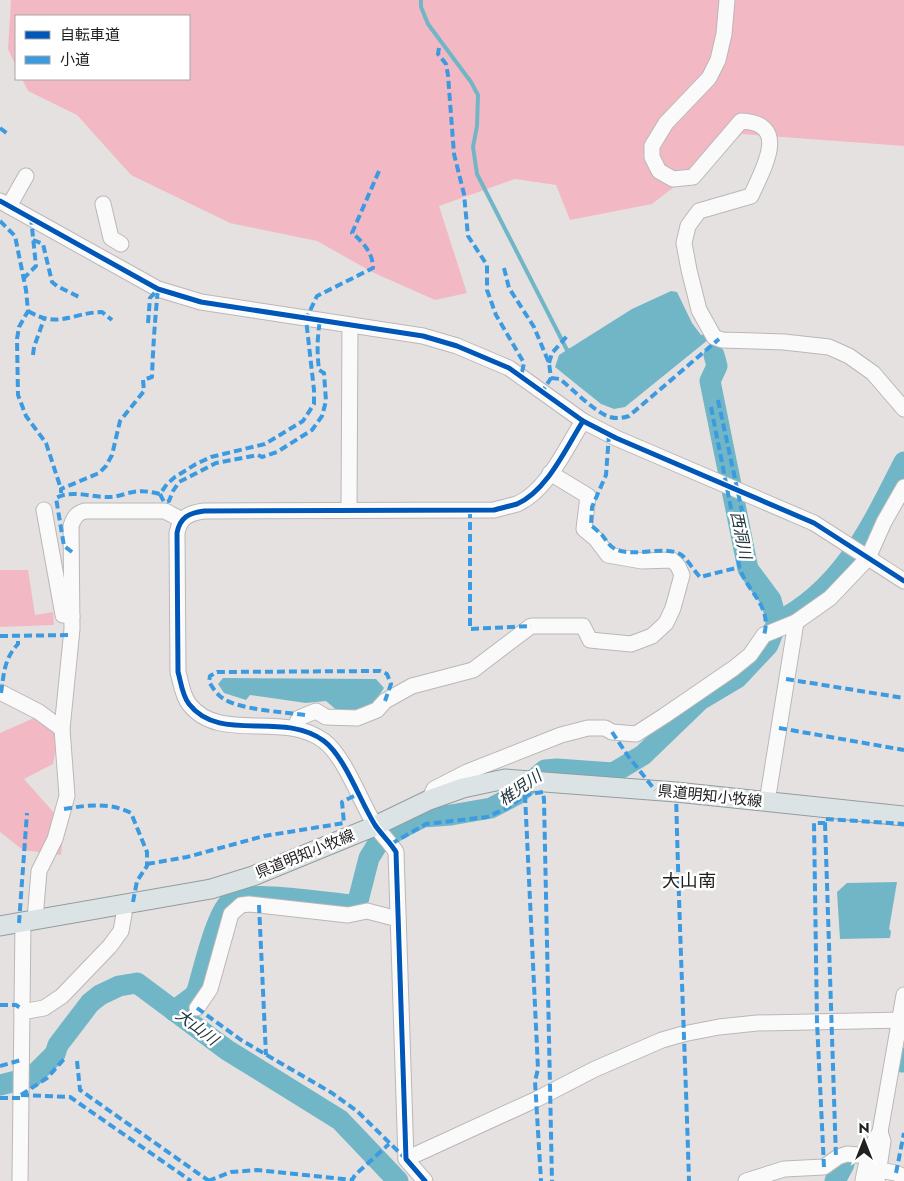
<svg xmlns="http://www.w3.org/2000/svg" width="904" height="1181" font-family="Jost,'Noto Sans JP',sans-serif">
<style>
.green{fill:#f2b9c4}
.water{fill:#71b6c6}
.lines{fill:none;stroke-linecap:round;stroke-linejoin:round}
.stream{stroke:#71b6c6;stroke-width:4}
.river{stroke:#71b6c6;stroke-width:21}
.minor-casing{stroke:#bbb7b7;stroke-width:17}
.major-casing{stroke:#929ca0;stroke-width:21}
.minor{stroke:#fbfafa;stroke-width:15}
.major{stroke:#dce3e4;stroke-width:19}
.quiet{stroke:#3c9be0;stroke-width:4;stroke-dasharray:8 4;stroke-linecap:butt}
.cycleway-casing{stroke:#fff;stroke-width:8}
.cycleway{stroke:#0057b8;stroke-width:5}
.labels{text-anchor:middle;dominant-baseline:central;stroke-width:5;stroke-linejoin:round;paint-order:stroke}
.street-label{font-size:15px;fill:#232020;stroke:#fff}
.water-label{font-size:16px;font-style:italic;fill:#21373d;stroke:#fff}
.quarter-label{font-size:18px;fill:#232020;stroke:#fff}
</style>
<rect width="100%" height="100%" fill="#e6e1e1"/>
<g class="green">
<path d="M 11,0 L 904,0 L 904,146 L 742,134 L 652,204 L 570,220 L 556,185 L 515,179 L 439,206 L 467,293 L 435,300 L 372,272 L 317,241 L 230,223 L 131,175 L 77,115 L 28,91 L 22,79 L 189,79 L 189,16 L 16,16 L 16,66 L 8,49 Z"/>
<path d="M 0,570 L 28,570 L 35,615 L 53,612 L 54,625 L 0,627 Z"/>
<path d="M 34,718 L 59,731 L 53,764 L 24,779 L 64,824 L 61,855 L 23,850 L 0,832 L 0,733 Z"/>
</g>
<g class="water">
<path d="M 671,291 L 677,292 L 692,323 L 701,335 L 706,334 L 709,339 L 625,407 L 614,409 L 601,404 L 555,367 L 559,355 L 632,309 Z"/>
<path d="M 223,678 L 376,679 L 384,688 C 370,710 363,709 339,712 L 326,701 L 306,703 L 250,695 L 246,700 L 224,693 L 218,684 Z"/>
<path d="M 897,882 L 889,929 L 891,931 L 890,938 L 840,939 L 837,892 L 847,883 Z"/>
</g>
<g class="lines">
<path class="stream" d="M 421,0 L 421,7 L 428,24 L 471,82 L 478,95 L 477,126 L 473,147 L 477,174 L 567,350 L 572,351"/>
<g class="river">
<path d="M 714,355 L 717,366 L 710,381 L 748,569 L 771,600 L 777,622"/>
<path d="M 174,1011 L 194,996 L 197,991 C 203,971 216,914 230,902 C 245,889 328,903 351,905 L 358,901 L 369,858 L 377,845 L 396,831 L 423,817 L 451,815 L 491,808 L 516,795 L 545,770 L 557,769 L 613,773 L 643,755 L 700,700 L 737,678 L 768,645 L 777,622 C 843,589 872,525 904,462"/>
<path d="M 902,1062 L 904,1058"/>
<path d="M 0,1085 L 32,1077 L 55,1054 L 58,1045 L 90,1003 L 100,995 L 119,986 L 137,983 L 227,1050 L 340,1120 L 398,1181"/>
<path d="M 835,1181 L 844,1164"/>
</g>
<defs>
<g id="minor">
<path d="M 727,0 L 724,34 L 718,60 L 709,78 L 666,123 L 652,146 L 652,157 L 659,171 L 673,179 L 693,177 L 741,121 C 791,123 763,169 751,196 L 699,211 L 688,226 L 684,243 L 689,270 L 699,310 L 714,337 L 722,340 L 784,342 L 829,347 L 849,356 L 873,373 L 904,409"/>
<path d="M 0,201 L 158,289 L 201,302 L 423,336 L 457,346 L 509,368 L 583,421 L 616,438 L 814,523 L 904,581"/>
<path d="M 103,204 L 111,238 L 121,244"/>
<path d="M 9,206 L 26,176"/>
<path d="M 44,510 L 63,615 L 72,616"/>
<path d="M 349,510 L 350,326"/>
<path d="M 0,692 L 39,712 L 62,729"/>
<path d="M 295,727 L 299,718 L 316,711 L 326,717 L 357,718 L 377,710 L 385,701 L 412,686 L 473,670 L 531,626 L 583,626 L 590,640 L 631,644 L 652,636 L 666,623 L 673,608 L 682,575 L 678,566 L 672,560 L 642,561 L 608,555 L 596,539 L 584,529 L 588,496 L 550,473"/>
<path d="M 429,800 L 434,789 L 467,772 L 561,735 L 588,728 L 605,728 L 612,732 L 636,734 L 664,716 L 734,668 L 750,655 L 764,635 L 796,622 L 830,598 L 868,558 L 884,522 L 904,487"/>
<path d="M 767,802 L 796,622"/>
<path d="M 35,919 L 39,871 L 55,839 L 67,796 L 62,729 L 72,629 L 71,526 C 74,517 77,513 85,511 L 165,511 L 182,520"/>
<path d="M 197,1008 L 210,989 L 231,914 L 241,905 L 249,904 L 348,915 L 367,911 L 398,919"/>
<path d="M 22,1012 L 44,1008 L 62,996 L 110,946 L 121,931 L 124,914 L 123,904"/>
<path d="M 406,1159 L 537,1099 L 595,1069 L 662,1040 L 683,1034 L 719,1027 L 757,1023 L 904,1020"/>
<path d="M 879,1170 L 896,1173 L 904,1177"/>
<path d="M 20,1181 L 23,922"/>
<path d="M 425,1181 L 406,1159 L 396,852 C 390,842 381,834 375,825 C 360,801 345,757 324,741 C 282,710 220,744 189,704 C 182,695 181,682 178,672 L 177,533 C 180,517 189,513 204,511 L 494,510 C 501,508 510,506 517,504 C 547,491 566,448 583,421"/>
<path d="M 746,1181 L 784,1169 L 824,1167 L 838,1157 L 847,1154 L 868,1156"/>
<path d="M 863,1181 C 866,1163 870,1147 880,1132 L 904,995"/>
<path d="M 877,1181 L 883,1141 L 880,1132"/>
</g>
<path id="major" d="M 0,926 L 211,889 L 253,876 L 375,826 L 429,800 L 463,788 L 505,779 L 676,792 L 904,816"/>
</defs>
<use href="#minor" class="minor-casing"/>
<use href="#major" class="major-casing"/>
<use href="#minor" class="minor"/>
<use href="#major" class="major"/>
<g class="quiet">
<path d="M 439,48 L 438,54 L 446,64 L 448,75 L 454,154 L 464,194 L 468,236 L 487,265 L 487,290 L 496,315 L 524,363 L 521,377"/>
<path d="M 0,128 L 8,134"/>
<path d="M 0,221 L 15,236 L 26,290 L 28,311 L 19,327 L 17,339 L 18,395 L 26,416 L 46,443 L 61,489"/>
<path d="M 33,240 L 43,244 L 52,282 L 57,286 L 79,297"/>
<path d="M 504,268 L 509,288 L 534,327 L 549,363 L 551,378 L 542,392"/>
<path d="M 23,279 L 36,266 L 31,218"/>
<path d="M 28,311 C 59,329 70,313 102,312 L 112,320"/>
<path d="M 148,323 L 150,298 L 158,289"/>
<path d="M 33,355 L 34,347 L 44,319"/>
<path d="M 549,363 L 552,353 L 568,335"/>
<path d="M 551,378 L 560,379 C 572,389 596,413 610,417 C 617,419 623,418 629,416 L 719,339"/>
<path d="M 718,400 L 750,548 L 748,552 L 739,553"/>
<path d="M 711,407 L 739,549 C 739,554 738,560 739,565 C 745,591 773,605 764,635"/>
<path d="M 609,434 L 606,475 L 592,507 L 591,525 C 594,528 599,532 602,535 C 607,541 608,545 615,549 C 632,558 662,545 680,554 C 686,557 694,571 700,577 L 740,567"/>
<path d="M 61,493 L 61,489 L 99,473 L 106,466 L 112,455 L 120,421 L 144,391 L 143,380 L 152,377 C 153,347 155,319 158,289"/>
<path d="M 160,494 L 164,502 L 169,501 L 173,491 L 179,482 L 216,463 L 258,455 L 262,457 L 277,452 L 312,430 L 322,416 L 326,401 L 324,373 L 319,370 C 317,353 317,338 320,321"/>
<path d="M 470,510 L 470,629 L 531,626"/>
<path d="M 72,552 L 64,546 L 56,498 C 72,489 93,498 110,497 C 118,497 126,493 133,492 C 143,490 151,492 160,494 L 167,484 L 175,477 L 196,464 L 211,457 L 265,444 L 303,421 L 314,404 L 314,390 L 306,319 L 317,296 L 373,268 C 373,253 363,242 352,233 L 379,171"/>
<path d="M 0,636 L 71,635"/>
<path d="M 786,679 L 904,698"/>
<path d="M 1,693 C 4,673 4,659 18,644 L 18,636"/>
<path d="M 305,715 C 283,712 242,710 224,699 C 217,695 213,688 209,682 L 210,676 L 217,672 L 380,671 L 387,674 L 391,684 L 385,701"/>
<path d="M 779,728 L 904,750"/>
<path d="M 612,732 L 628,756 L 655,790"/>
<path d="M 676,792 C 679,922 685,1051 689,1181"/>
<path d="M 525,795 L 538,1069 L 535,1081 L 541,1181"/>
<path d="M 64,809 C 88,805 109,802 131,813 L 147,852 L 147,866 L 137,881 L 133,902"/>
<path d="M 825,823 L 836,1158"/>
<path d="M 391,844 L 426,824 L 487,817 L 509,807 L 525,795 L 543,792 L 544,800 L 552,1181"/>
<path d="M 147,864 L 187,857 L 264,836 L 344,823 L 342,802 L 358,794"/>
<path d="M 259,905 L 266,1055"/>
<path d="M 19,923 L 27,813"/>
<path d="M 0,1005 L 16,1005 L 22,1009"/>
<path d="M 197,1008 L 241,1040 L 332,1093 L 357,1111 L 406,1159"/>
<path d="M 77,1061 L 80,1090 L 209,1181"/>
<path d="M 0,1066 L 21,1060"/>
<path d="M 21,1095 L 70,1097 L 191,1181"/>
<path d="M 21,1095 L 47,1078 L 65,1058"/>
<path d="M 0,1098 L 21,1098"/>
<path d="M 824,1167 L 817,1022 L 814,823 L 825,823 L 825,819 L 904,824"/>
<path d="M 896,1173 L 904,1133"/>
<path d="M 208,1181 L 231,1172 L 257,1170 L 352,1180 L 355,1175 L 389,1144"/>
</g>
<defs>
<g id="cycleway">
<path d="M 0,201 L 158,289 L 201,302 L 423,336 L 457,346 L 509,368 L 583,421 L 616,438 L 814,523 L 904,581"/>
<path d="M 425,1181 L 406,1159 L 396,852 C 390,842 381,834 375,825 C 360,801 345,757 324,741 C 282,710 220,744 189,704 C 182,695 181,682 178,672 L 177,533 C 180,517 189,513 204,511 L 494,510 C 501,508 510,506 517,504 C 547,491 566,448 583,421"/>
</g>
</defs>
<use href="#cycleway" class="cycleway-casing"/>
<use href="#cycleway" class="cycleway"/>
</g>
<g class="labels">
<g class="street-label">
<text transform="translate(710 796) rotate(6)">県道明知小牧線</text>
<text transform="translate(305 854) rotate(-22)">県道明知小牧線</text>
</g>
<g class="water-label">
<text transform="translate(741 535) rotate(78)">西洞川</text>
<text transform="translate(520 788) rotate(-35)">椎児川</text>
<text transform="translate(197 1027) rotate(37)">大山川</text>
</g>
<g class="quarter-label">
<text x="689" y="881">大山南</text>
</g>
</g>
<rect x="15" y="15" width="175" height="65" fill="#ffffff" stroke="#a7a6a6"/>
<rect x="25" y="31" width="25" height="8" fill="#0057b8" stroke="#a7a6a6"/>
<text x="60" y="40" font-size="15" fill="#232020">自転車道</text>
<rect x="25" y="56" width="25" height="8" fill="#3c9be0" stroke="#a7a6a6"/>
<text x="60" y="65" font-size="15" fill="#232020">小道</text>
<g transform="translate(864 1141)" stroke="#ffffff" stroke-width="4" paint-order="stroke">
<path d="M0-4L9 19L0 12L-9 19Z" fill="#232020"/>
<text y="-8" font-size="14" font-weight="bold" text-anchor="middle" fill="#232020">N</text>
</g>
</svg>
